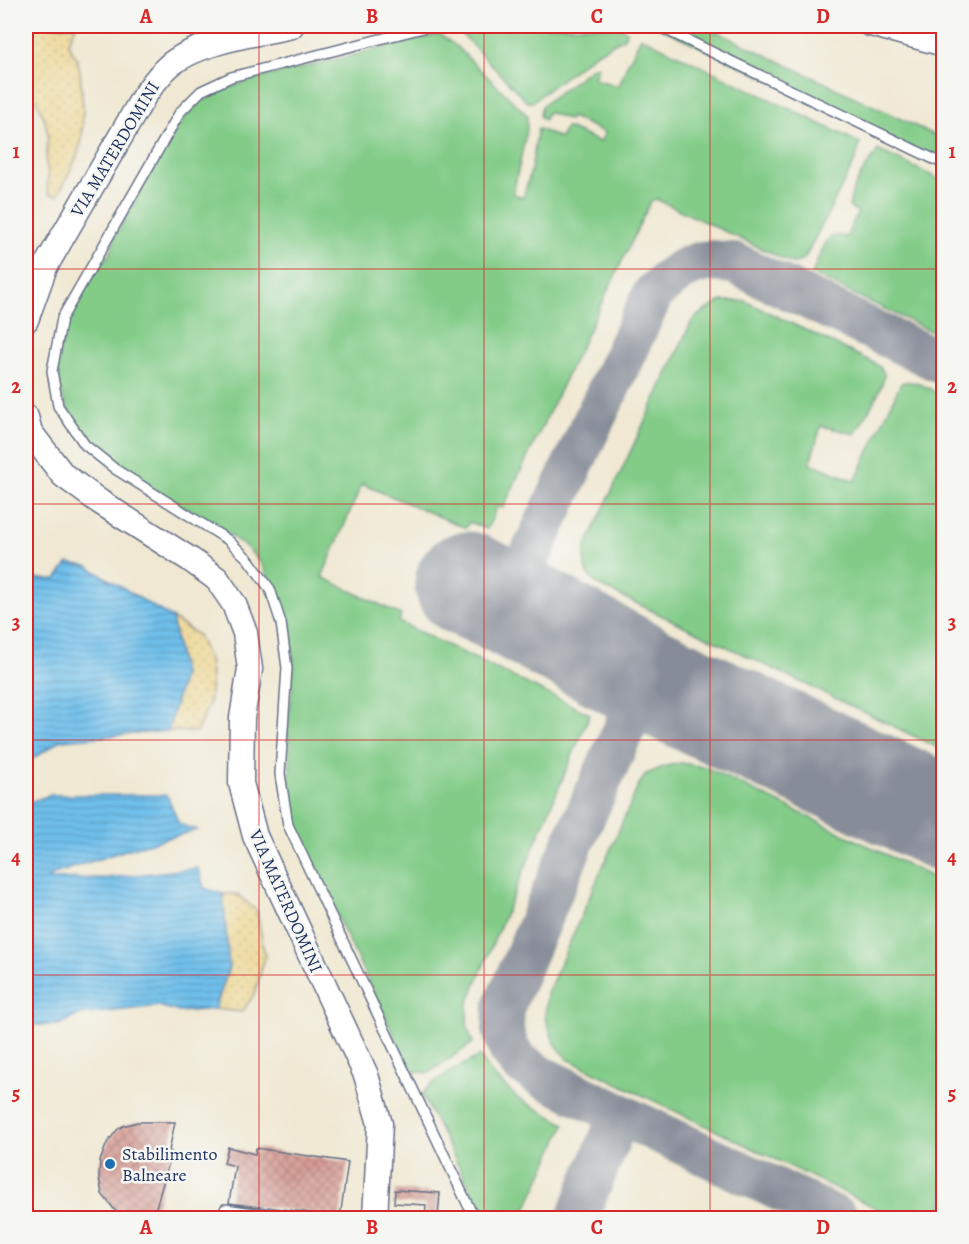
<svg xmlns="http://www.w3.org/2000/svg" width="969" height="1244" font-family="Alegreya,serif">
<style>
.grass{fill:#82cc88;stroke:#4e7e73;stroke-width:1.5}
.sand{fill:url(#sand-dots);stroke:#84847e;stroke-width:1.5}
.water{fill:url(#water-rules);stroke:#4678a4;stroke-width:1.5}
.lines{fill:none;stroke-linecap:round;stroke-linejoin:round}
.taxiway{stroke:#868c98;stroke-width:42}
.runway{stroke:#868c98;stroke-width:105}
.building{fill:url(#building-cross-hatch)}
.lane-casing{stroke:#667087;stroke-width:12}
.street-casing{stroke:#667087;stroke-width:21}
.secondary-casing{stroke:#667087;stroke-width:27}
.lane{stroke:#fff;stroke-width:9}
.street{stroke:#fff;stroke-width:18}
.secondary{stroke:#fff;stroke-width:24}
.grid{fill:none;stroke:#d62828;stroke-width:1.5;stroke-opacity:0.55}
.poi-dot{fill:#1f6fb2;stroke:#f6f6f2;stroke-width:2}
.labels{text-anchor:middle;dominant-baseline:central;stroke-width:5;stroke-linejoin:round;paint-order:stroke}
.street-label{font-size:18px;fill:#1b2f5e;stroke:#f6f6f2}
.poi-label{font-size:18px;fill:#1b2f5e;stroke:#f6f6f2;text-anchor:start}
.neatline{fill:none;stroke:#d62828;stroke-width:2}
.grid-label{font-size:20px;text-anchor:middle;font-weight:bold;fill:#d62828}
</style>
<defs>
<pattern id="sand-dots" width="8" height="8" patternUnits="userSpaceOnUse" patternTransform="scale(1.5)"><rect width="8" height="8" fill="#eeda9e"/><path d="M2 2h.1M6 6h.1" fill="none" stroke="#ccbb8a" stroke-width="1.8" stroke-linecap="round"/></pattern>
<pattern id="water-rules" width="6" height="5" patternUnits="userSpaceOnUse" patternTransform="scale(1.5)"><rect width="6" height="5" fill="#70c0eb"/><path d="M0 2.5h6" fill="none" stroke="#5b9cc2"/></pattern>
<pattern id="building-cross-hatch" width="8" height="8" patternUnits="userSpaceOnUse" patternTransform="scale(1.5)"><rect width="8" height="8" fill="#d69b93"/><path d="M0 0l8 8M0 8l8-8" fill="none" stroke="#ad7f7b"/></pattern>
</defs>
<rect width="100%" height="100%" fill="#f6f6f2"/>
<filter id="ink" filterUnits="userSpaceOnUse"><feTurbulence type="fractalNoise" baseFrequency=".0167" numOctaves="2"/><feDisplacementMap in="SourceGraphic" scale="12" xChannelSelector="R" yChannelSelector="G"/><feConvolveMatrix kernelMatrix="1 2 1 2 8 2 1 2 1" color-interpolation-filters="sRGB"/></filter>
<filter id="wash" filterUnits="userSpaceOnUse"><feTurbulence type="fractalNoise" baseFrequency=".008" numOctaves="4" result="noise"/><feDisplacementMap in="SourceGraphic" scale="24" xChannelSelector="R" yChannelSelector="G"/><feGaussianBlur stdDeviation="1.35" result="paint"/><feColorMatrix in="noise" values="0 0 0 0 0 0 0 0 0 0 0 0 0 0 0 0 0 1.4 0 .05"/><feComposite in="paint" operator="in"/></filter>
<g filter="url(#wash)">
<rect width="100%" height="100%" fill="#f0e8d2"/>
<g class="grass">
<path d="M 473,26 L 618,26 L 627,31 L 624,38 L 595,54 L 532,102 L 527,102 L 461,33 L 461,29 Z"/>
<path d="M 657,26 L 705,26 L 943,139 L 943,164 Z"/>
<path d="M 439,34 L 456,46 L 527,115 L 527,129 L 513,194 L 523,198 L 531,171 L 537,132 L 538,129 L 542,130 L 560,138 L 566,127 L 600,142 L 605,133 L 572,117 L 569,120 L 548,112 L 544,120 L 540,116 L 541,108 L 545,103 L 593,67 L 598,67 L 594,79 L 619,86 L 626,67 L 641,37 L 860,143 L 856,159 L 805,258 L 798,262 L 792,263 L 656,199 L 651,201 L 503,508 L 497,507 L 487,529 L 469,522 L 466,528 L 362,484 L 322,577 L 401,615 L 399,622 L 590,714 L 477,981 L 468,1004 L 467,1025 L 473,1043 L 429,1073 L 411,1071 L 305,849 L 295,826 L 287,789 L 290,775 L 290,746 L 287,732 L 292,689 L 293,657 L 289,624 L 279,596 L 260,562 L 247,548 L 231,536 C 206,521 182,506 157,490 C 138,478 116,468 100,453 C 57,413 46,364 73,312 C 79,301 84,290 90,280 C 98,267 115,253 114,237 L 181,122 L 193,109 L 204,99 L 221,90 L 255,79 Z"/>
<path d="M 878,150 L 943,181 L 943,337 L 812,274 C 816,265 823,242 831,237 C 836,234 842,236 846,237 L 858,212 L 849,207 C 852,185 865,168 878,150 Z"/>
<path d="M 721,301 L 745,301 L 876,364 C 880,367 884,370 884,376 C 884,388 862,422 855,434 L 821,426 L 810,463 L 855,481 L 901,383 C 915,378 931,390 943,396 L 943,750 L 600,586 C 583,574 584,567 585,548 L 691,323 L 698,315 Z"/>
<path d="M 681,763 L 705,767 L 943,882 L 943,1218 L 897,1218 L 567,1059 L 554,1042 L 545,1018 L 547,994 L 639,784 L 646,774 L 666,766 Z"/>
<path d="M 480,1056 L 492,1074 L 519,1099 L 565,1124 L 522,1218 L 485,1218 L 422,1095 C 435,1076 460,1067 480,1056 Z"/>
</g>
<g class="sand">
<path d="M 40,26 L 76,26 L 68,43 L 71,50 L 77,58 L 80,71 L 83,106 L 82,140 L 76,159 L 58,196 L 49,194 L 47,185 L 48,175 L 46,162 L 48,135 L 45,121 L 40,108 L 26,83 L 26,37 Z"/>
<path d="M 172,618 L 198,635 L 210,662 L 211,681 L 209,705 L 196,732 L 168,731 L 183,675 Z"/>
<path d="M 223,894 L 237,894 L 257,911 L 265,957 L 255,993 L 242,1012 L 215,1009 L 229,967 Z"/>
</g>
<g class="water">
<path d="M 68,563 L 87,566 L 172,618 L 183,675 L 168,731 L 61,740 L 26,763 L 26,574 L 40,579 L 56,579 Z"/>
<path d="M 51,795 L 167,795 L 179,824 L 197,830 L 126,850 L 57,873 L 47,879 L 108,878 L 198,868 L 204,888 L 223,894 L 229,967 L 215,1009 L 179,1012 L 159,1006 L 79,1015 L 58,1025 L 26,1025 L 26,803 Z"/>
</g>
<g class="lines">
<g class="taxiway">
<path d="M 508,603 L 653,294 C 668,279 687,262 710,261 C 718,261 726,263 734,263 L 944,364"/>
<path d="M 647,678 L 576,836 L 504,1006 L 503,1030 L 509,1049 L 520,1063 L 542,1077 L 838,1218"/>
<path d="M 577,1218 L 620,1114"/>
</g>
<path class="runway" d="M 467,584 L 508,603 L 647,678 L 944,818"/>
</g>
<g id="blocks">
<g class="building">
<path d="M 137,1122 L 175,1122 L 169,1151 L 172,1152 L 153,1218 L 121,1218 L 102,1194 L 99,1177 L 100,1161 L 107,1143 L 117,1130 L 123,1126 Z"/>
<path d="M 228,1147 L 255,1154 L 256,1148 L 348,1162 L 340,1217 L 268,1207 L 267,1208 L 229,1203 L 235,1166 L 224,1163 Z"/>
<path d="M 395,1190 L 440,1193 L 438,1218 L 425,1218 L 426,1205 L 394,1203 Z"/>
</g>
</g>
</g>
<g filter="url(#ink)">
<use href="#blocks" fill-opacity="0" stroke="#667087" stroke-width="1.5"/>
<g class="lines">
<defs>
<g id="lane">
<path d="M 431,26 L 231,77 L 201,91 L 180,112 L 62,318 L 52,371 L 58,406 L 85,445 L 115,469 L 228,540 L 248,559 L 270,589 L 281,623 L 287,668 L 280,774 L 288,825 L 474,1218"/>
<path d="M 658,26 L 944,164"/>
<path d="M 225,1209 L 289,1218"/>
</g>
<path id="street" d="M 867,26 L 944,47"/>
<g id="secondary">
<path d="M 26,320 L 45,267 L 144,96 C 152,85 160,73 171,64 C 200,41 256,34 291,26"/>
<path d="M 26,417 L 30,432 L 63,475 L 100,502 L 191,560 L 217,579 L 234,604 L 245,633 L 250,669 L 242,718 L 241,783 L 255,836 L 366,1075 L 380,1124 L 375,1218"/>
</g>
</defs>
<use href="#lane" class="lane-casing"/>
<use href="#street" class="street-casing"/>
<use href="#secondary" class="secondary-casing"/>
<use href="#lane" class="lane"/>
<use href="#street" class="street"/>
<use href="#secondary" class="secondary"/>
</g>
</g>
<path class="grid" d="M 259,26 L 259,1218M 484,26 L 484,1218M 710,26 L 710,1218M 26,269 L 944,269M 26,504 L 944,504M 26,740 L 944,740M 26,975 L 944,975"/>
<circle class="poi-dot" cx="110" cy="1164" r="6"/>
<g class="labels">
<g class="street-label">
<text transform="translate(115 149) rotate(-59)">VIA MATERDOMINI</text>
<text transform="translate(286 901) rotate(66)">VIA MATERDOMINI</text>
</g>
<g class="poi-label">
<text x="122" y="1154">Stabilimento<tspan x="122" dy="21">Balneare</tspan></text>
</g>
</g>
<rect width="969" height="1244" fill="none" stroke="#f6f6f2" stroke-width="66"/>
<rect x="33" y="33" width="903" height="1178" class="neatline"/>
<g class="grid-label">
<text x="146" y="23">A</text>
<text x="372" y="23">B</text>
<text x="597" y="23">C</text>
<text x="823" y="23">D</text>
<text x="16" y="158">1</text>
<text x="952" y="158">1</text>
<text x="16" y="393">2</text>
<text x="952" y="393">2</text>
<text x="16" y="629">3</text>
<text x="952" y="629">3</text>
<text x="16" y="864">4</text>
<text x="952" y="864">4</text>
<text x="16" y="1100">5</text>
<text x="952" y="1100">5</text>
<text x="146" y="1234">A</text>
<text x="372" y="1234">B</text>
<text x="597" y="1234">C</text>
<text x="823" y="1234">D</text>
</g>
</svg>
